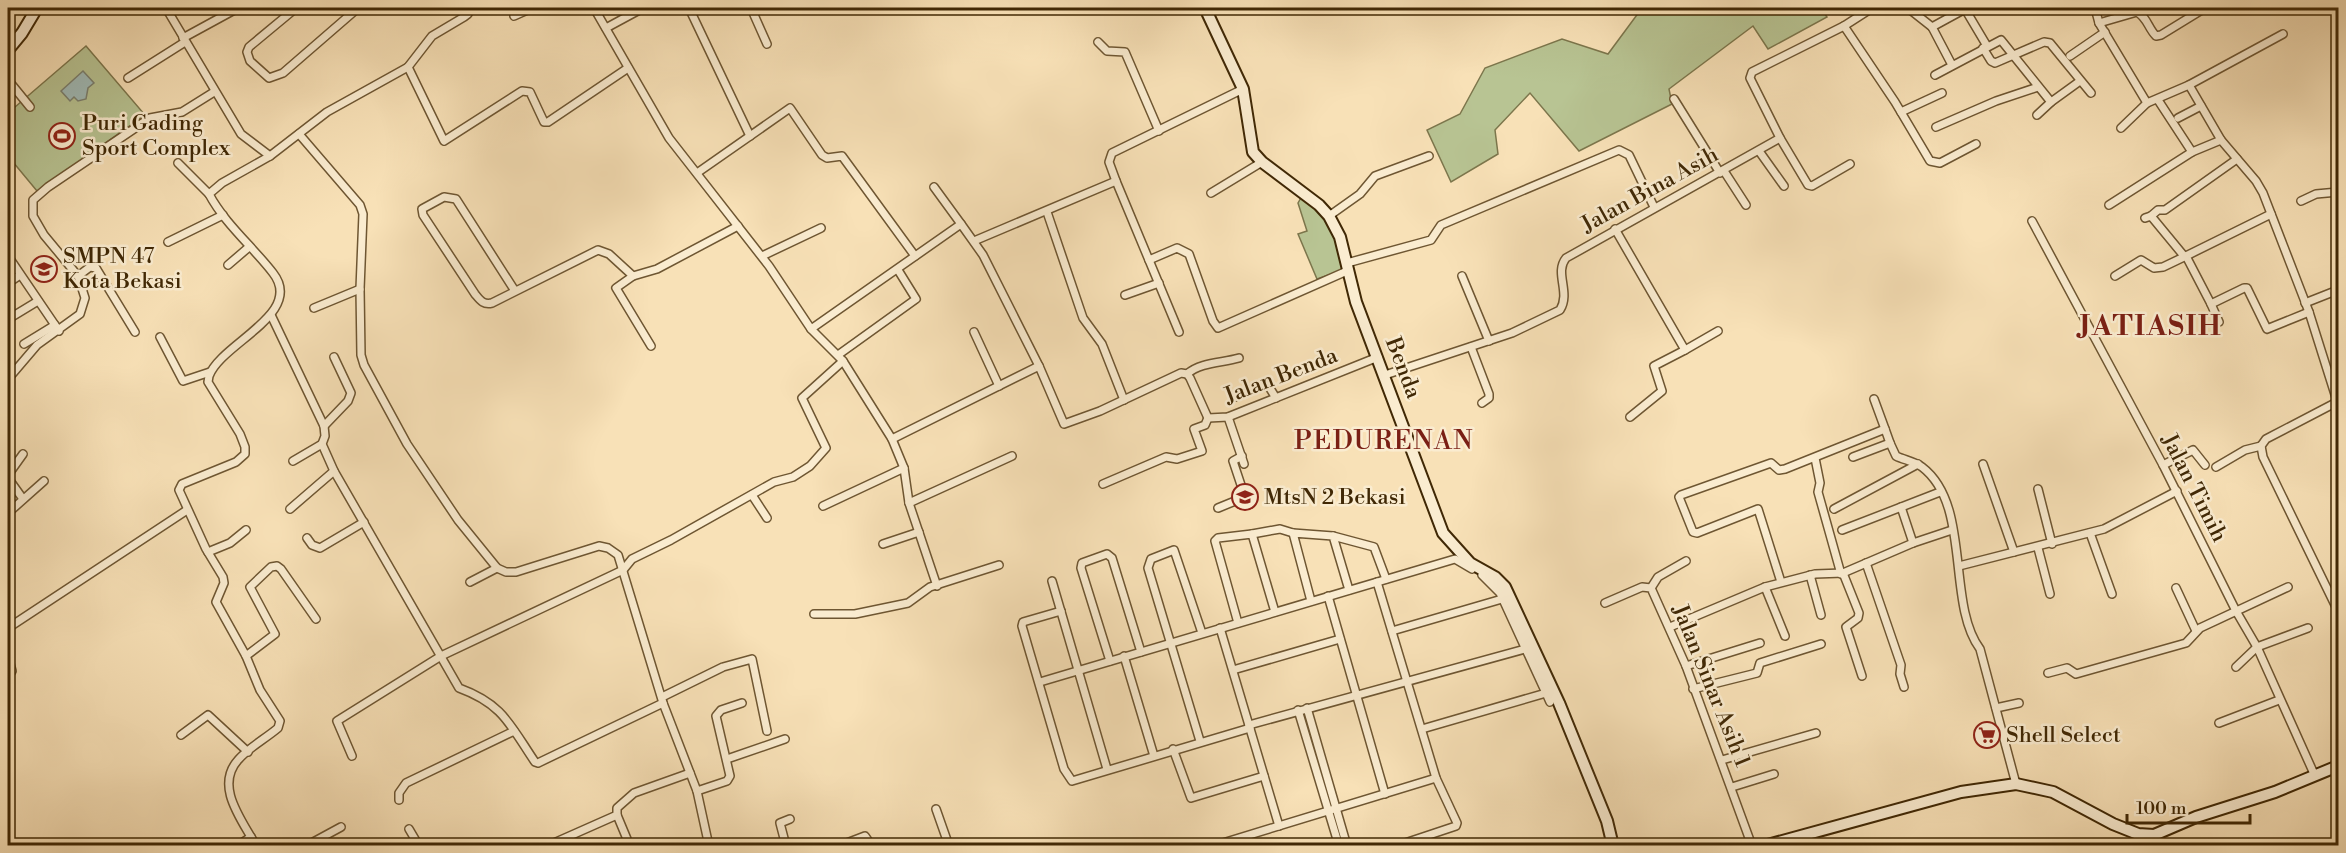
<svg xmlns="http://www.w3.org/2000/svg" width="2346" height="853" font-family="'Libre Bodoni',serif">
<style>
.green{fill:#b8c493;stroke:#7c764c;stroke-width:1.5}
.water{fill:#a0bbb8;stroke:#7a8070;stroke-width:1.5}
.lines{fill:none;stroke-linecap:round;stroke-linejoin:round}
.street-casing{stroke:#6e5632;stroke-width:10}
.secondary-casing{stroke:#402805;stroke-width:14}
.street{stroke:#faecd0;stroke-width:7}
.secondary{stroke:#faecd0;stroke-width:10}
.labels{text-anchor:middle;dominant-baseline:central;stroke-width:5;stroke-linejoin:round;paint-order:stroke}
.poi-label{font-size:22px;fill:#402805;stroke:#faecd0;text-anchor:start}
.street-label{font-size:22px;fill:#402805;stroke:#faecd0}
.quarter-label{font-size:26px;letter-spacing:1.5px;fill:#7a1f14;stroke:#faecd0}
.district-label{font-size:28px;font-weight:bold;letter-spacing:1.5px;fill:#7a1f14;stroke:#faecd0}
</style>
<rect width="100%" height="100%" fill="#f8e1b7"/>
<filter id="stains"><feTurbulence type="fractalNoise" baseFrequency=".00333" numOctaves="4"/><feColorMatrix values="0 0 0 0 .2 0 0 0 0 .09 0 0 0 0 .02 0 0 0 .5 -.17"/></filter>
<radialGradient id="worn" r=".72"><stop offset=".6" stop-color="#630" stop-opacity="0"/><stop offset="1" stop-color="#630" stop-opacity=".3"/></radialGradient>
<g class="green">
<path d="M 1642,8 L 1821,8 L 1827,17 L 1768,49 L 1753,26 L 1669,89 L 1672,104 L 1579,151 L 1530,93 L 1495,130 L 1498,154 L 1451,182 L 1427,130 L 1460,114 L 1485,68 L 1562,39 L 1608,54 Z"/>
<path d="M 86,46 L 145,115 L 37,191 L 8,156 L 8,113 Z"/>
<path d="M 1302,196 C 1333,219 1336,233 1343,270 L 1317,279 L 1298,234 L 1307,231 L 1298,203 Z"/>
</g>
<path class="water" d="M 83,71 L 94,83 L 88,88 L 86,99 L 78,101 L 74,97 L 70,101 L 61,91 Z"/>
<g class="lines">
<defs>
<g id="street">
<path d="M 166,8 L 241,134 L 270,156"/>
<path d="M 296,8 L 249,47 L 247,52 L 250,61 L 269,78 L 283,73 L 358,8"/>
<path d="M 594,8 L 669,138 L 769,266 L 811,329 L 843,361 L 892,439 L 904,468 L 909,503 L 937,586"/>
<path d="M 689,8 L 750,136"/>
<path d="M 751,8 L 767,44"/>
<path d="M 1908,8 L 1932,27 L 1965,9 L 1987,46"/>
<path d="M 2095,8 L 2099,23 L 2147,103 L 2189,85 L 2221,140 L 2256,181 L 2263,193 L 2309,312 L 2338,404"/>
<path d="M 514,16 L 532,8"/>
<path d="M 2099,23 L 2137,12 C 2147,17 2148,28 2156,36 L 2161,35 L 2205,8"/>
<path d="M 1844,26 L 1895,102 L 1930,161 L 1940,163 L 1976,144"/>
<path d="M 1932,27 L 1952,65"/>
<path d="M 606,28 L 643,8"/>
<path d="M 183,38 L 238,8"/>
<path d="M 1098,42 L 1107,51 L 1125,52 L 1159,131"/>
<path d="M 1983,48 L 1991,61 L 1995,63 L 2044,42 L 2050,43 L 2091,93"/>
<path d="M 2070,56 L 2105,32"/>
<path d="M 408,67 L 444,141 L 522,91 L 530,92 L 544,122 L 548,122 L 628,68"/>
<path d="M 1935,75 L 2001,40 L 2051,102 L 2080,81"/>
<path d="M 128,78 L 185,42"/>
<path d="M 8,80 L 30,107"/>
<path d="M 2189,85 L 2283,34"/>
<path d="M 1674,99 L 1720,173"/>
<path d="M 2158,100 L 2192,152"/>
<path d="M 1901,112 L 1942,93"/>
<path d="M 2037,115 L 2051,102"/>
<path d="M 2178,118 L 2201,106"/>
<path d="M 1936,127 L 1996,101 L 2038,87"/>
<path d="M 2121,128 L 2147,103"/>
<path d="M 299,134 L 360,205 L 363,214 L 360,289 L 361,355 L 364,365 L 407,444 L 458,520 L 497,568 L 506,572 L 516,572 L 599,546 L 608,548 L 618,555 L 663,703 L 697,791 L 709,846"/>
<path d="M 1780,138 L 1808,185 L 1812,186 L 1850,164"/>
<path d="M 1759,151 L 1784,186"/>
<path d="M 178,163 L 209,194"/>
<path d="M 1724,171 L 1746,205"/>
<path d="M 697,173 L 790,108 L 822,155 L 827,158 L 842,156 L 915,256"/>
<path d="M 1116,181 L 1109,162 L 1112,153 L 1243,89"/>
<path d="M 934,187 L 961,224"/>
<path d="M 1211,193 L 1262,162"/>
<path d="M 2301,201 L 2316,194 L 2338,192"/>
<path d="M 2109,205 L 2192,152 L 2221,140"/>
<path d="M 1047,212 L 1083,318 L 1102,344 L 1124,400"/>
<path d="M 1329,216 L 1360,194 L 1375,176 L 1429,156"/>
<path d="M 2151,216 L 2158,210 L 2165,210 L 2237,159"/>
<path d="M 2145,218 L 2151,216 L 2184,256"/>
<path d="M 2032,221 L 2163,465 L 2236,611 L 2257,647 L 2315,776"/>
<path d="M 1615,229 L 1685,350 L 1654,366 L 1662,391 L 1630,417"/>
<path d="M 974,241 L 1116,181 L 1179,332"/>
<path d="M 168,242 L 223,215"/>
<path d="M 8,256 L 59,331"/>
<path d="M 762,256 L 821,228"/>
<path d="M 1149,260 L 1177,248 L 1189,254 L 1213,321 L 1218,328 L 1347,271"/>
<path d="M 1347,263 L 1431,240 L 1441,225 L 1619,150 L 1629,155 L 1654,207"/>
<path d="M 228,265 L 249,247"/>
<path d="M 78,276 L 90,267 L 96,268 L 135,332"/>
<path d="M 633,276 L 616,288 L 651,346"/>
<path d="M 1462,276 L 1489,341"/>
<path d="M 2115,276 L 2141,260 L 2154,268 L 2163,267 L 2186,256"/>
<path d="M 8,283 L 20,275"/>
<path d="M 515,291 L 456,199 L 444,197 L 422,209 L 423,215 L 475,294 C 480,300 483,305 492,303 L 598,250 L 609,254 L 633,276 L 657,269 L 738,226"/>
<path d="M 1125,295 L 1159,283"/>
<path d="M 2305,303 L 2338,290"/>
<path d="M 2211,304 L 2186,256 L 2271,214"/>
<path d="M 314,308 L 360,289"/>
<path d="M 271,315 L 324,426 L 325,436 L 322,444 L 334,471 L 459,688 C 503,704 510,725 535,762 L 538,763 L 663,703"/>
<path d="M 10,318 L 38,301"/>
<path d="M 2219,322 L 2211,304 L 2244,288 L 2247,288 L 2267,329 L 2309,312"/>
<path d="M 811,329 L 961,224 L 983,255 L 1039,366"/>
<path d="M 974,332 L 999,386"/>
<path d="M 160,337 L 183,381 L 210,372"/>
<path d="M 24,344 L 55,325"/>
<path d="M 1471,347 L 1489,394 L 1489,398 L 1482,403"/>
<path d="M 1685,350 L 1718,331"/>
<path d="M 838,355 L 916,299 L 898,270"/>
<path d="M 1187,374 C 1201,362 1222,363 1239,358"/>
<path d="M 1385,375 L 1512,333 L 1560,310 C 1571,292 1554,273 1566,258 L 1780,138 L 1750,78 L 1752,72 L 1844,26 L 1872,8"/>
<path d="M 8,379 L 37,345 L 80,314 L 85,298 L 78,276 L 44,235 L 33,216 L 33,200 L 48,187 L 150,118 L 182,112 L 214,92"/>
<path d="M 1235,397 L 1266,382 L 1276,398"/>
<path d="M 1874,399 L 1885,429"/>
<path d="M 2337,402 L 2266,439 L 2261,446 L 2263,457 L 2338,611"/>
<path d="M 1228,417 L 1244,464"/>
<path d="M 324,426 L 348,401 L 351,393 L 334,357"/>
<path d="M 892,439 L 1039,366 L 1064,424 L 1100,411 L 1181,373 L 1187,374 L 1190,378 L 1208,418 L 1228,417 L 1378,357"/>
<path d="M 1853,457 L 1890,443 L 1896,456 C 1904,460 1914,461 1922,467 C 1972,505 1946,603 1980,649 L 2016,784"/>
<path d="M 1815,458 L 1820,483 L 1818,492 L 1841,574"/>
<path d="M 293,461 L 322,444"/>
<path d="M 1983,464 L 2014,552"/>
<path d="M 2163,465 L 2193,450 L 2205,465"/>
<path d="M 2216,467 L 2245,450 L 2261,446"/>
<path d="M 8,475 L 23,454"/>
<path d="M 8,478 L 23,499"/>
<path d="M 1103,484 L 1166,457 L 1177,459 L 1202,451 L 1194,429 L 1205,425 L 1208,418"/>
<path d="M 2038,489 L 2052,544"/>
<path d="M 752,495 L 767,518"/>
<path d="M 909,503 L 1012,456"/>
<path d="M 823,506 L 904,468"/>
<path d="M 1901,507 L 1913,543"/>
<path d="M 1218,508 L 1245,497 L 1233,461 L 1242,456"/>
<path d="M 290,509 L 334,471"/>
<path d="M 1834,509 L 1918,464"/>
<path d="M 8,513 L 44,481"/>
<path d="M 1842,530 L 1940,492"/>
<path d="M 2090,533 L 2112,594"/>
<path d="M 1252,534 L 1280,529 L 1293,533"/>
<path d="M 1333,536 L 1374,547 L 1386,579"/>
<path d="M 307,538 L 312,545 L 320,548 L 364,522"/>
<path d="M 883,544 L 919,532"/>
<path d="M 2038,548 L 2050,594"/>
<path d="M 208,552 L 230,543 L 246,530"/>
<path d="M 2337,554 L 2338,553"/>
<path d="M 1866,563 L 1901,665 L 1900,674 L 1904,687"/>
<path d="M 1959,566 L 2104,529 L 2177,491"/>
<path d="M 1843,573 L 1859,613 L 1858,618 L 1846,627 L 1862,676"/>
<path d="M 1482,575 L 1500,593 L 1546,693"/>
<path d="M 1810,575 L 1821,615"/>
<path d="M 1052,581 L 1107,769"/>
<path d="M 470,582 L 497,568"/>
<path d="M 1377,582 L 1436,778 L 1457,823 L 1456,826 L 1396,846"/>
<path d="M 1781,582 L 1758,509 L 1697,533 L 1693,532 L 1679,497 L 1681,495 L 1771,463 L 1779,470 L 1785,469 L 1885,429 L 1890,443"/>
<path d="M 1765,587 L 1785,636"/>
<path d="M 1651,588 L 1658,577 L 1686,561"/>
<path d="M 2176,588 L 2196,631"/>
<path d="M 1328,596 L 1385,794"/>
<path d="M 1311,601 L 1293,533 L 1333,536 L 1349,590"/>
<path d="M 1605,603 L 1642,587 L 1651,588 L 1686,666 L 1752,846"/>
<path d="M 1061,611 L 1023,622 L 1022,626 L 1064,769 L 1072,781 L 1250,728"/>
<path d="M 814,614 L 855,614 L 908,603 L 930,587 L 999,565"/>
<path d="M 1238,623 L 1215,541 L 1218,538 L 1252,534 L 1275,612"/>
<path d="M 1670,627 L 1765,587 L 1815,574 L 1843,573 L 1913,543 L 1952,530"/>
<path d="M 8,628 L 187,510"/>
<path d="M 1220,628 L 1279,826"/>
<path d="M 1392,631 L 1502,599"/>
<path d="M 8,656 L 12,671 L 8,677"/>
<path d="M 246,656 L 275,634 L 250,587 L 271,567 L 277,566 L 281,569 L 316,619"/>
<path d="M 1124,656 L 1154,756"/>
<path d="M 1110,661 L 1081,568 L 1082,563 L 1107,554 L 1112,558 L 1141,652"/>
<path d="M 1686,666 L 1760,643"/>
<path d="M 2236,667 L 2257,647 L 2308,628"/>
<path d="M 1233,670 L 1340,639"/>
<path d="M 2048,673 L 2067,668 L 2076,674 L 2186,643 L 2200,628 L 2288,587"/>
<path d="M 1040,682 L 1455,559 L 1472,569"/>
<path d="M 1693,689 L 1757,673 L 1760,663 L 1821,644"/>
<path d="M 662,697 L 723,667 L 752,659 L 767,731"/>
<path d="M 1307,708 L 1347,846"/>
<path d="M 1996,708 L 2019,703"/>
<path d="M 1298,710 L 1339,846"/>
<path d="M 2219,723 L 2279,700"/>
<path d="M 1249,725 L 1525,649"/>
<path d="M 1422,729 L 1546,693 L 1550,702"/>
<path d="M 181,735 L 208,715 L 248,752"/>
<path d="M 1200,741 L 1148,568 L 1151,559 L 1174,550 L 1202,633"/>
<path d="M 1173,749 L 1191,798 L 1264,776"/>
<path d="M 352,756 L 337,721 L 441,656 L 623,570 L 632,559 L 671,540 L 774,482 L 793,477 L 810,466 L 826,448 L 802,398 L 843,361"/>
<path d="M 727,759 L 785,739"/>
<path d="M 1722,760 L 1816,733"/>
<path d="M 1732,787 L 1774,774"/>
<path d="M 697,791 L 727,781 L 730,776 L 716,716 L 721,710 L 742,703"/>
<path d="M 399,800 L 399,793 L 406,783 L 514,731"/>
<path d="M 936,809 L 949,846"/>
<path d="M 617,815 L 627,839 L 623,846"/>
<path d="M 409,829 L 419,846"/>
<path d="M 237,846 L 251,837"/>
<path d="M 256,846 C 243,821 214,787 238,760 C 248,748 265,739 278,728 L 280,721 L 260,690 L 246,656 L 216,602 L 224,583 L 223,577 L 206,549 L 179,490 L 182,484 L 236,462 L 245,454 L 245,447 L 240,434 L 208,382 L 209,376 C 221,343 305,314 273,273 C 253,247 225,224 209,194 L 222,183 L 270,156 L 327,112 L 408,67 L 432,36 L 464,17 L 468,14 L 467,8"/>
<path d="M 306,846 L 341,827"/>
<path d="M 547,846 L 617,815 L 617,808 L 634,793 L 690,773"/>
<path d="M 786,846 L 780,823 L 790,819"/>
<path d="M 839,846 L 865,836 L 872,846"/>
<path d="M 1213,846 L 1436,778"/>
</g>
<g id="secondary">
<path d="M 1205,8 L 1243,89 L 1253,152 L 1262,162 L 1319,205 L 1329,216 L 1340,237 L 1356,302 L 1443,533 L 1470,563 L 1495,577 L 1505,587 L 1559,703 L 1607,821 L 1613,846"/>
<path d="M 8,50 L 22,33 L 37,8"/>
<path d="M 1764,846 L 1961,792 L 2016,784 L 2053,792 L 2113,824 L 2138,834 L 2154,835 L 2196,817 L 2275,792 L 2338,766"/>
</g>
</defs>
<use href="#street" class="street-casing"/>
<use href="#secondary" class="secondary-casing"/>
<use href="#street" class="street"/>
<use href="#secondary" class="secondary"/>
</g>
<defs>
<symbol id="stadium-ring" viewBox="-11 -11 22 22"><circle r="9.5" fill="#faecd0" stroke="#8f2418" stroke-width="1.5"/><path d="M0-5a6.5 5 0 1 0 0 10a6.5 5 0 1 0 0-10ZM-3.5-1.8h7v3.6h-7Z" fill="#8f2418"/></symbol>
<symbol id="school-ring" viewBox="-11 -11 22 22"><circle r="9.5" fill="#faecd0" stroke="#8f2418" stroke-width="1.5"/><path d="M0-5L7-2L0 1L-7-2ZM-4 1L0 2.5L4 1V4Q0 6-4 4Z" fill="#8f2418"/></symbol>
<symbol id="supermarket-ring" viewBox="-11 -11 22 22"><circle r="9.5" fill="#faecd0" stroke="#8f2418" stroke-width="1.5"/><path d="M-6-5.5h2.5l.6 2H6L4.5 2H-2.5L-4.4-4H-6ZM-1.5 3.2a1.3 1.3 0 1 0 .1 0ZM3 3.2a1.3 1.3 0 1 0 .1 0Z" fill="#8f2418"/></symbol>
</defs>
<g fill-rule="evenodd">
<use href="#stadium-ring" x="47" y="121" width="30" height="30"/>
<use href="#school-ring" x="29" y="254" width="30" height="30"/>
<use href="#school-ring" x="1230" y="482" width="30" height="30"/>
<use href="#supermarket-ring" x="1972" y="720" width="30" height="30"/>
</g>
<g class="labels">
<g class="poi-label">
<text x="82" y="123">Puri Gading<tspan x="82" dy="25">Sport Complex</tspan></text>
<text x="63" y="256">SMPN 47<tspan x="63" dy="25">Kota Bekasi</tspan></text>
<text x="1264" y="497">MtsN 2 Bekasi</text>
<text x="2006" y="735">Shell Select</text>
</g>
<g class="street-label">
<text transform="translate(1650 190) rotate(-29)">Jalan Bina Asih</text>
<text transform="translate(1403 368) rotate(69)">Benda</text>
<text transform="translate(1281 376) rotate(-21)">Jalan Benda</text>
<text transform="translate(2194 488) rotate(63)">Jalan Timih</text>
<text transform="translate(1711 686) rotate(68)">Jalan Sinar Asih 1</text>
</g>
<g class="quarter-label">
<text x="1384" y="441">PEDURENAN</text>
</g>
<g class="district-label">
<text x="2151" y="326">JATIASIH</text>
</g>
</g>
<rect width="2346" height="853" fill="none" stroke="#f8e1b7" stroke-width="30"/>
<rect x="9" y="9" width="2328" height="835" fill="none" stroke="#402805" stroke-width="3"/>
<rect x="15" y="15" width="2316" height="823" fill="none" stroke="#402805" stroke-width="1.5"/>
<path d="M2127 814v9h123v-9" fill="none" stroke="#402805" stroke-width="3"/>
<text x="2136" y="814" font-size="18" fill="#402805" stroke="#faecd0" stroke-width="4.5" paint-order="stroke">100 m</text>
<rect width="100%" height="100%" filter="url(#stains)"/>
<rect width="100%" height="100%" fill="url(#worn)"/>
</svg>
